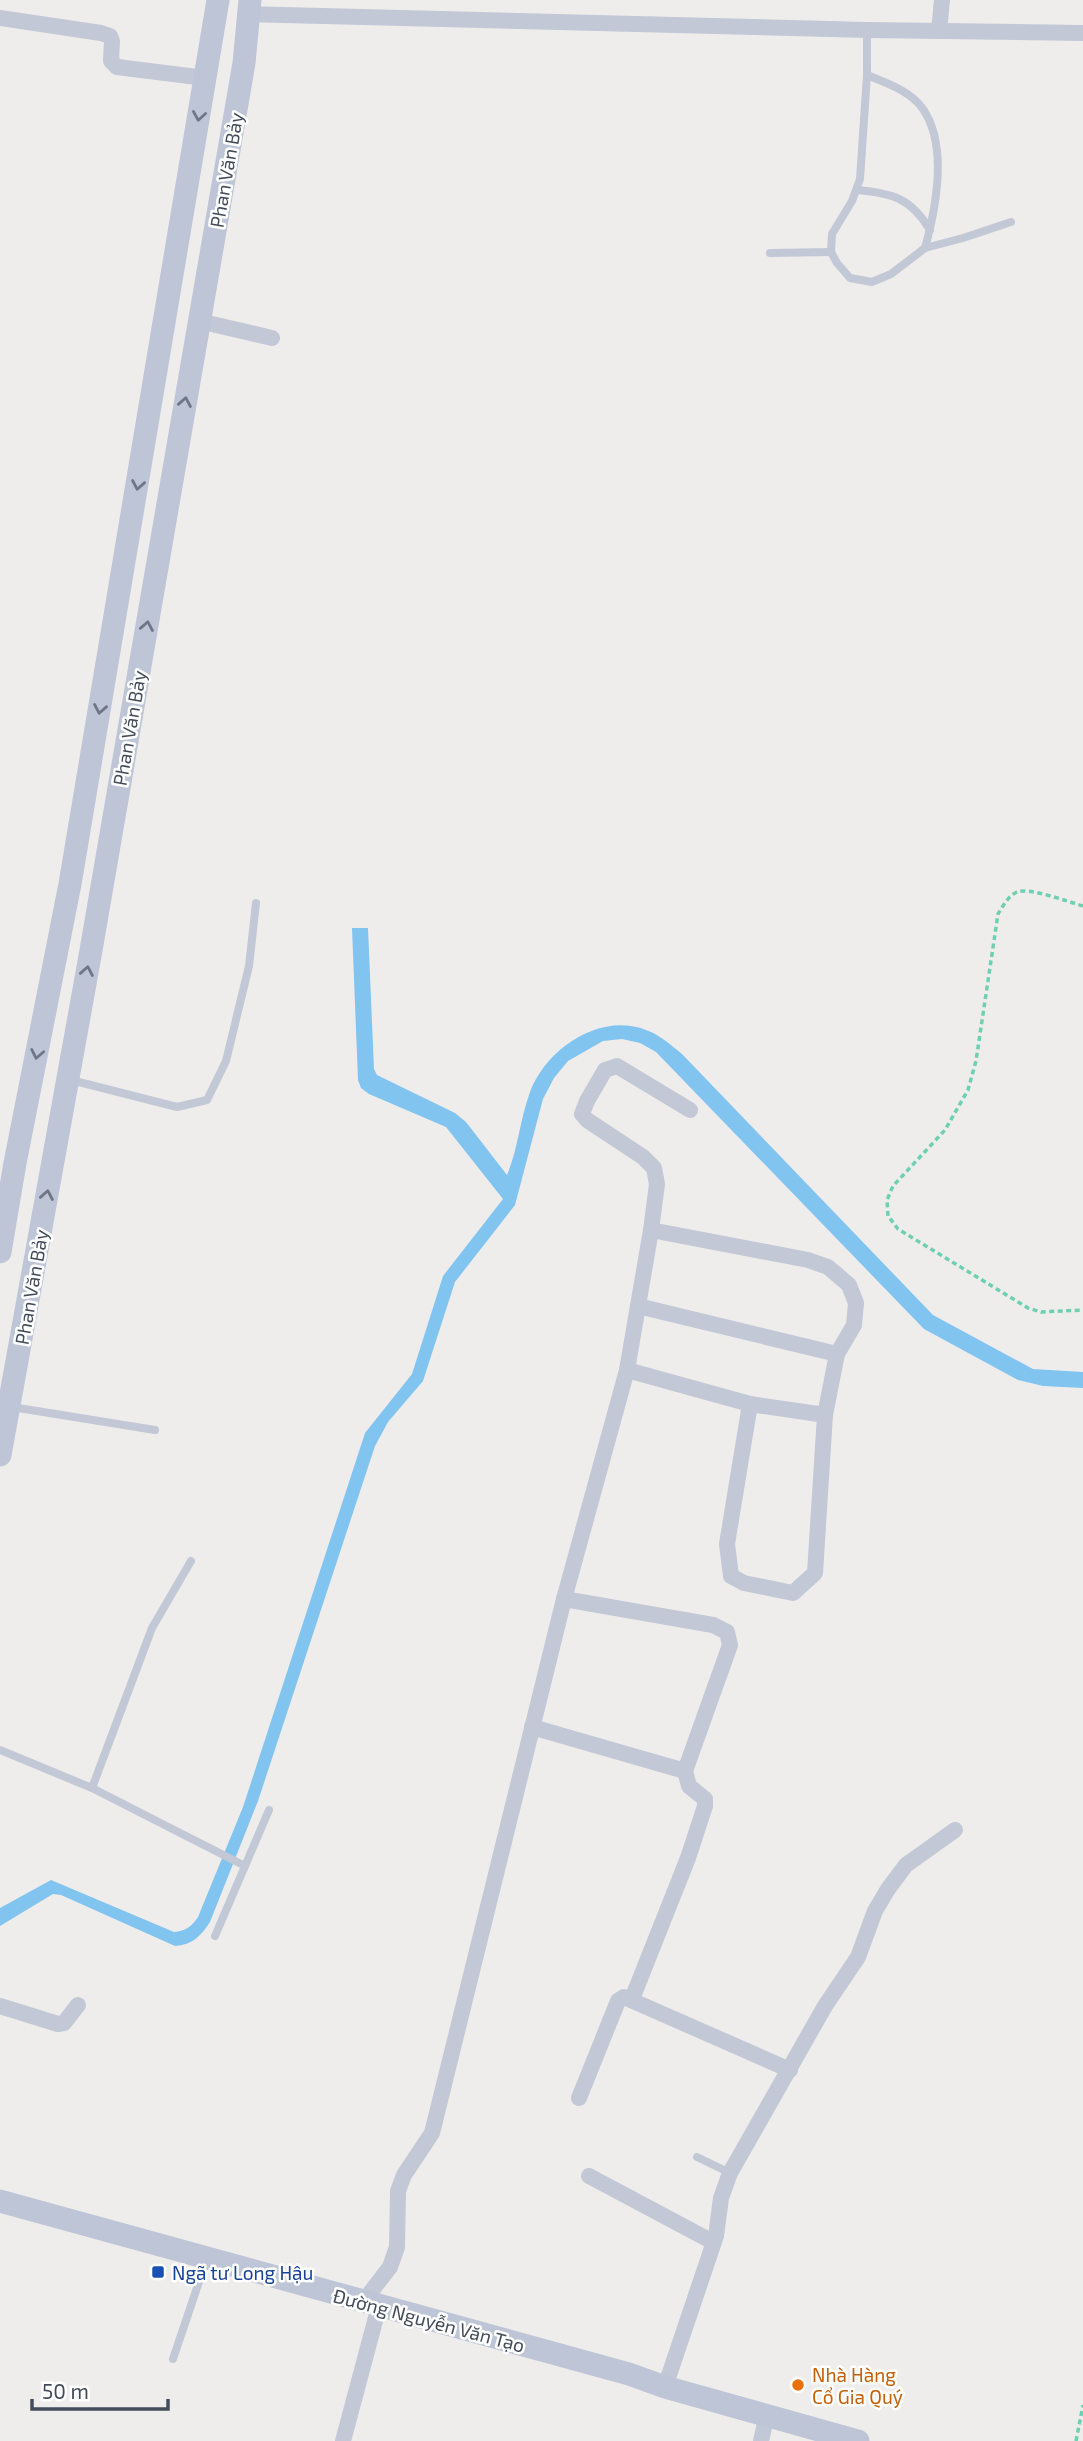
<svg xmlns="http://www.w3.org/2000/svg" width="1083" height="2441" font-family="'Exo 2',sans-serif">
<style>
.water{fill:#82c4f0}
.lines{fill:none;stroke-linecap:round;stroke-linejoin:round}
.path{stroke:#6ed0b2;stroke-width:3.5;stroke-dasharray:5 3.5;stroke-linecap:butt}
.service{stroke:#c2c8d5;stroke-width:8}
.minor{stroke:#c2c8d5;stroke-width:16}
.secondary{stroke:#bec5d7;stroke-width:23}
.oneway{stroke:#6f7686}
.transit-dot{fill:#1a4fb4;stroke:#fff;stroke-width:2.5}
.food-dot{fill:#e8710a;stroke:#fff;stroke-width:2.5}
.labels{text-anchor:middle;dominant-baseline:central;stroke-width:5;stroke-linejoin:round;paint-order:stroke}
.street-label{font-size:19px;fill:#444c5b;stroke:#fff}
.transit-label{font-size:19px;fill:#164399;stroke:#fff;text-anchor:start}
.food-label{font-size:19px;fill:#c56008;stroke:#fff;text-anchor:start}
</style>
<rect width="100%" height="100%" fill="#efedec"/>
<path class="water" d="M 352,928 L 368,928 L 374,1069 L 377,1075 L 455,1113 L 466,1122 L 507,1175 C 518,1149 520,1119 530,1092 C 546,1049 600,1012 646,1030 C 660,1035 671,1045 682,1054 L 933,1315 L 1033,1369 L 1083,1372 L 1083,1388 L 1043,1386 L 1018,1380 L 924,1329 L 656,1052 L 640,1043 L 622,1039 L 603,1041 L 568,1061 L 554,1078 L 543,1099 L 515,1205 L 455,1282 L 423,1381 L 388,1422 L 375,1446 L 258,1801 L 210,1922 C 201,1936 192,1945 175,1946 L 61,1895 L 53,1894 L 0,1926 L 0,1908 L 51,1880 L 174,1932 C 186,1931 192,1926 198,1917 L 243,1807 L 365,1433 L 412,1374 L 443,1276 L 503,1199 L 446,1127 L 369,1094 L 361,1088 L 358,1080 Z"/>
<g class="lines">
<g class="path">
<path d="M 1083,906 C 1069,902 1029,887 1017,892 C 1008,896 1003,906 998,914 L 976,1061 L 968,1090 L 945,1130 L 893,1186 L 887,1200 L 888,1216 L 898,1229 L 1028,1308 L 1041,1312 L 1083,1310"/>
<path d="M 1076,2441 L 1083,2405"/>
</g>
<g class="service">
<path d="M 867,30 L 867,75 L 860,179 L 852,201 L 832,234 L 831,252 L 837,263 L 850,278 L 872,282 L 891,274 L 925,248 L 963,238 L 1011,222"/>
<path d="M 867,75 C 886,83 911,91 923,109 C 948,146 936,208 925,248"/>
<path d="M 857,190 C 892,193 911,198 930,230"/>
<path d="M 770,253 L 831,252"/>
<path d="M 71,1080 L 177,1107 L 207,1100 L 226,1061 L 249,966 L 256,903"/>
<path d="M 12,1407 L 155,1430"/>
<path d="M 0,1750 L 92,1788 L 245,1866"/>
<path d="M 92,1788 L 152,1628 L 191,1561"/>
<path d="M 215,1936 L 269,1810"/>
<path d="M 697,2157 L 730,2173"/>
<path d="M 173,2359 L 206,2261"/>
</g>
<g class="minor">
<path d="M 249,14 L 867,30 L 1083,33"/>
<path d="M 0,18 L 101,33 L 110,36 L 112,41 L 111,61 L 117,67 L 205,78"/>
<path d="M 939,31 L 942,0"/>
<path d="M 199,321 L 272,338"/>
<path d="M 638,1306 L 837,1354"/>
<path d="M 627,1370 L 750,1404 L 825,1415 L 837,1354 L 854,1325 L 856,1303 L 849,1285 L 828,1267 L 808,1260 L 651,1230"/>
<path d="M 750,1404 L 727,1544 L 731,1576 L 744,1583 L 793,1593 L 815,1573 L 825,1415"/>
<path d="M 564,1599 L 713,1625 L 727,1632 L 730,1645 L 685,1771 L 689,1786 L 705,1799 L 705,1806 L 688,1858 L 632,1999"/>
<path d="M 532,1727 L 685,1771"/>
<path d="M 0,2006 L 58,2024 L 64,2023 L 78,2005"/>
<path d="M 579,2098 L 618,2001 L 624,1997 L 790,2070"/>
<path d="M 589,2176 L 713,2242"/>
<path d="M 363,2302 L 390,2267 L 397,2247 L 398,2191 L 404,2175 L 432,2133 L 564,1599 L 627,1370 L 651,1230 L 657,1184 L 654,1168 L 643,1157 L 587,1120 L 582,1114 L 587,1101 L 605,1070 L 617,1066 L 690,1110"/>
<path d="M 665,2387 L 716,2236 L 721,2198 L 730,2173 L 825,2006 L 858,1957 L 875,1911 L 888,1889 L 906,1865 L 955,1830"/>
<path d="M 343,2441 L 379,2306"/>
<path d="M 761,2441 L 767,2414"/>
</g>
<g class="secondary">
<path d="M 0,1252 L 15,1163 L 70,884 L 218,0"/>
<path d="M 0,1455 L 90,956 L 244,63 L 250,0"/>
<path d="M 0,2201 L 629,2374 L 665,2387 L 858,2441"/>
</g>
</g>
<defs><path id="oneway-chevron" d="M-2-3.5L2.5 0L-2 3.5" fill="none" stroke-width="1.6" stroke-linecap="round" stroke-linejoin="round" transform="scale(1.75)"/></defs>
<g class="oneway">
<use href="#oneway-chevron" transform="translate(199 116) rotate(99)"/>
<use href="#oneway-chevron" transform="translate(185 402) rotate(-80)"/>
<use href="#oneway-chevron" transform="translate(138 485) rotate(100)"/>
<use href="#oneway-chevron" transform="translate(147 626) rotate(-80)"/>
<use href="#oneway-chevron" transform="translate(100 709) rotate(100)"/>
<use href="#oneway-chevron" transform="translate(87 971) rotate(-80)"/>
<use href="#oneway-chevron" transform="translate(37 1054) rotate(101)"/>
<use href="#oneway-chevron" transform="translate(47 1195) rotate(-80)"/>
</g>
<rect class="transit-dot" x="151" y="2265" width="14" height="14" rx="3.5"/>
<circle class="food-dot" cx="798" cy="2385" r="7"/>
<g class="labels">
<g class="street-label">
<text transform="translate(226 170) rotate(-80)">Phan Văn Bảy</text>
<text transform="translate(129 728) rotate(-80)">Phan Văn Bảy</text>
<text transform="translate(31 1287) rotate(-80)">Phan Văn Bảy</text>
<text transform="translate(429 2320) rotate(15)">Đường Nguyễn Văn Tạo</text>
</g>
<g class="transit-label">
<text x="172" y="2272">Ngã tư Long Hậu</text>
</g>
<g class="food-label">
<text x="812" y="2374">Nhà Hàng<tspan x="812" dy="22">Cổ Gia Quý</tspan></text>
</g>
</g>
<path d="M32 2399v10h136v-10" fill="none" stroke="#444c5b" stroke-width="3.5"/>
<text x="42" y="2399" font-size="21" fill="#444c5b" stroke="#ffffff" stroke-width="5" paint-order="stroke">50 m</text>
</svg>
